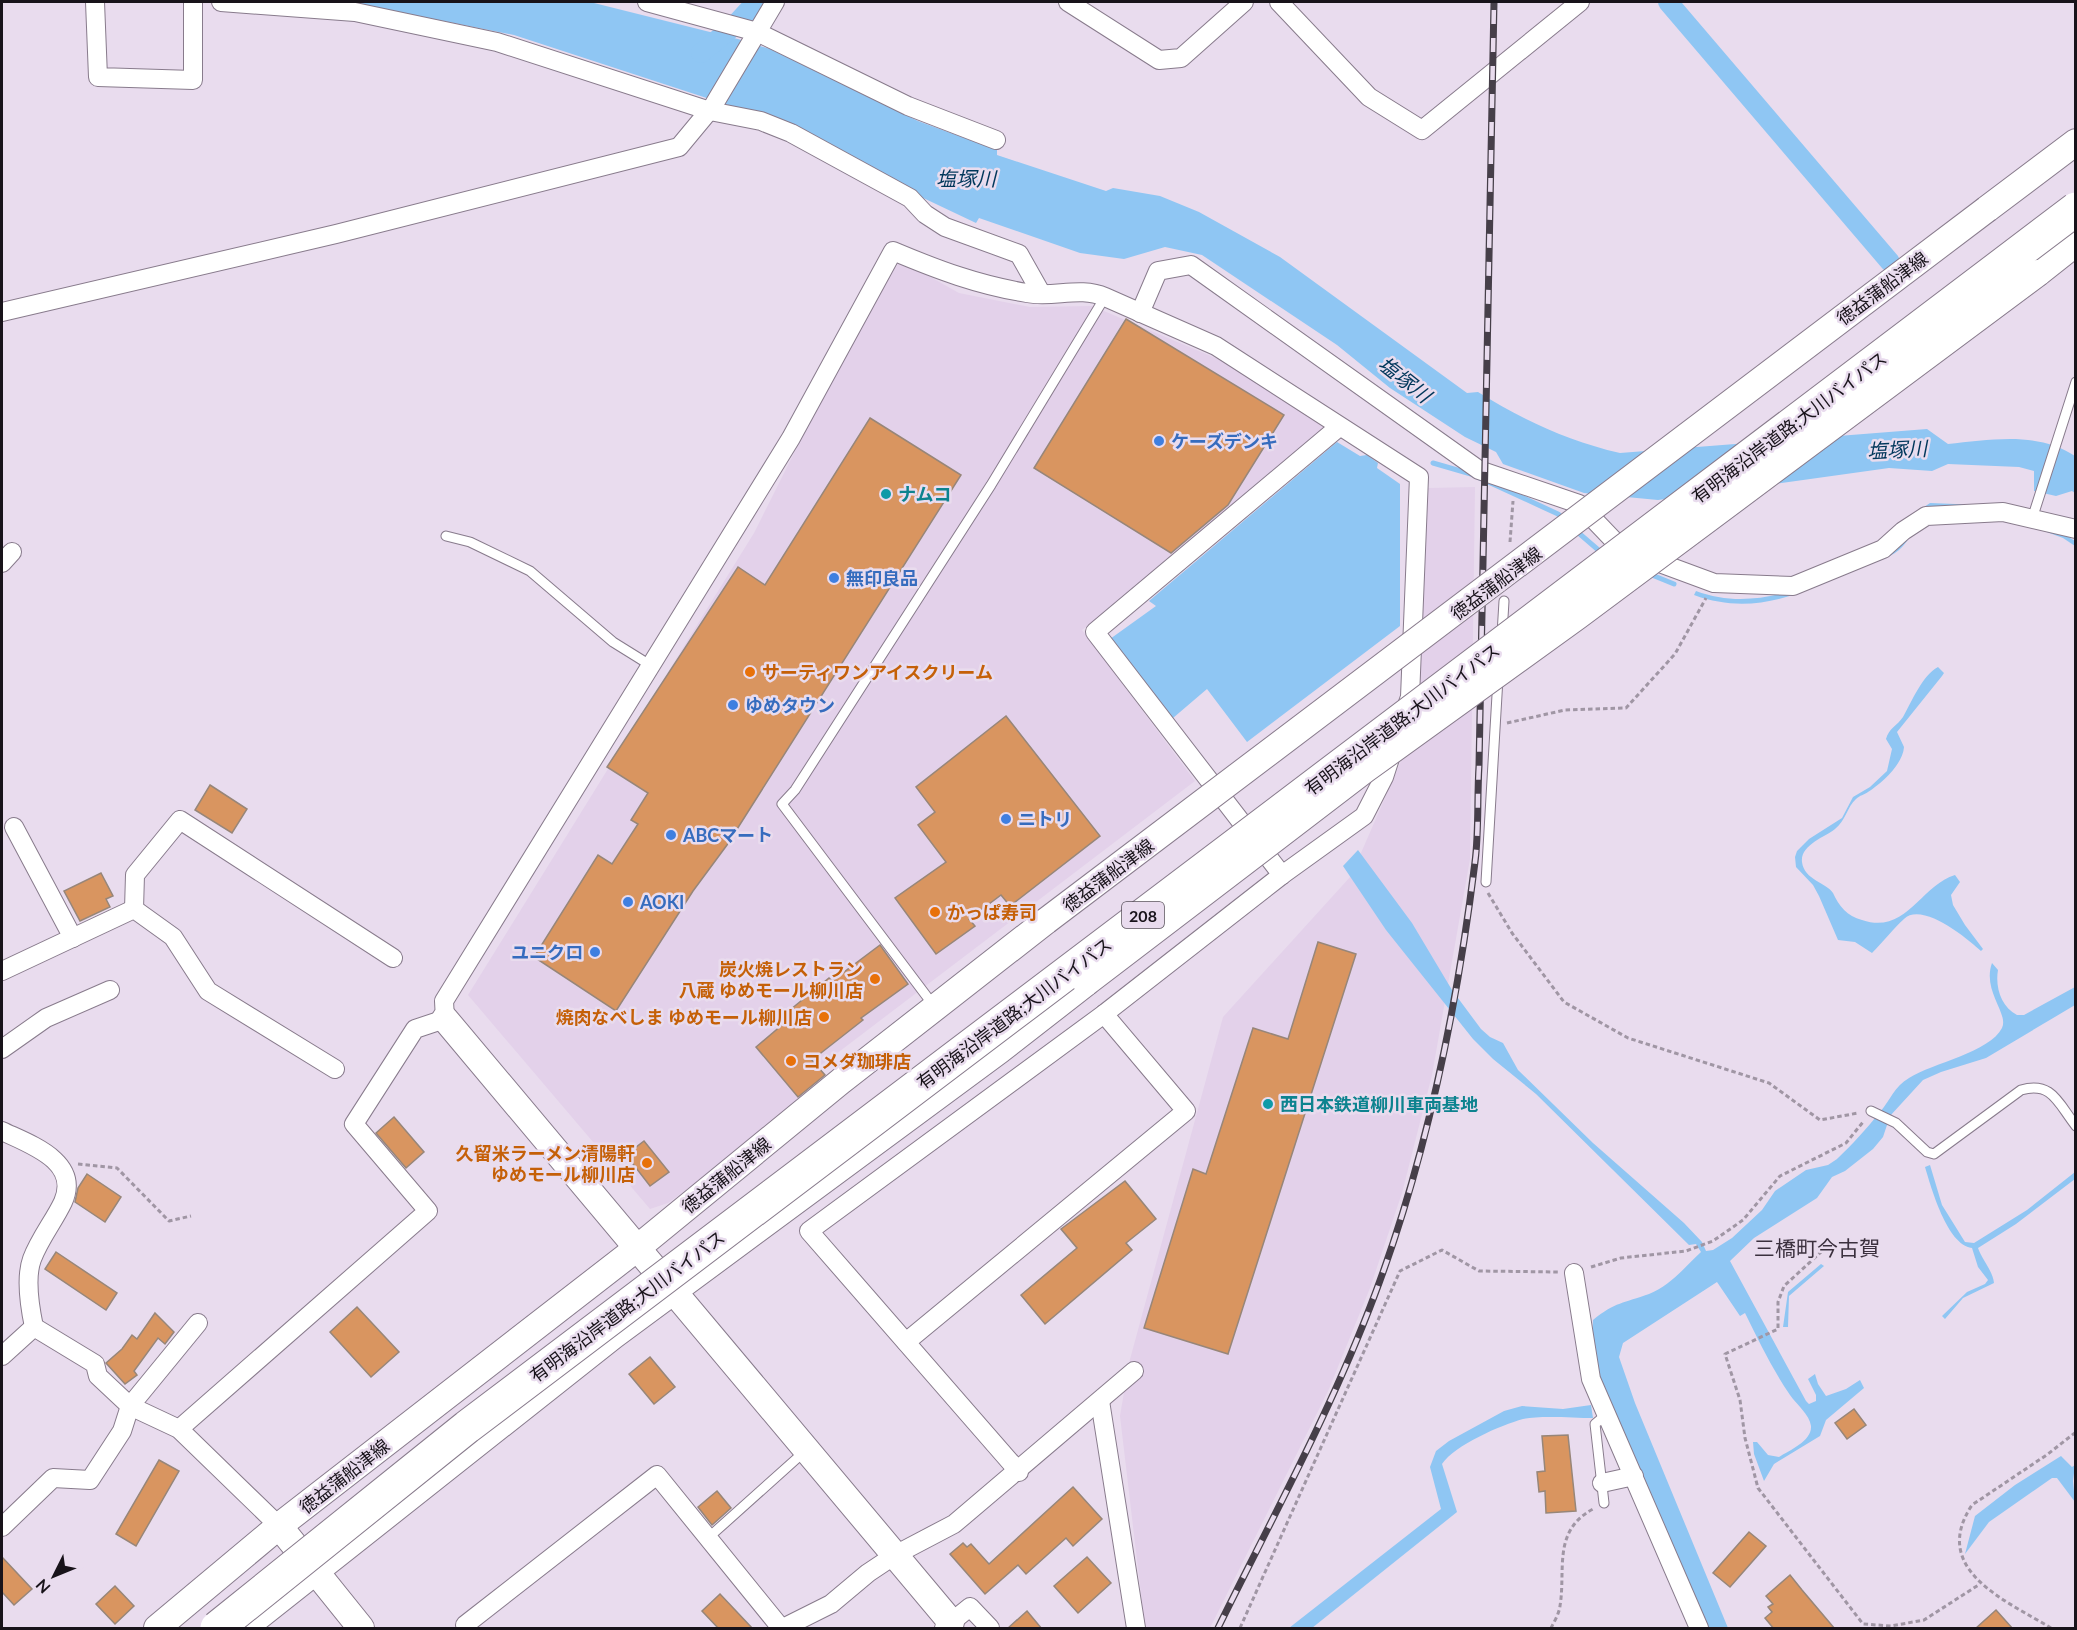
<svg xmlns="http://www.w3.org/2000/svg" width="2077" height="1630" font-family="Lato,'Noto Sans JP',sans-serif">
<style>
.built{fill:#e3d1ea}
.water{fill:#8fc6f3}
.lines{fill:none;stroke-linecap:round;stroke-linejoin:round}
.stream{stroke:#8fc6f3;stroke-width:5}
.canal{stroke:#8fc6f3;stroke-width:20}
.building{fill:#d99560;stroke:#978679;stroke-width:1.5}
.lane-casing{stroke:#887b8c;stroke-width:11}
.street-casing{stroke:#887b8c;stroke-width:20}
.secondary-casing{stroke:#887b8c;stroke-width:28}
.path{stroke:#a096a4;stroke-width:3;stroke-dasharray:4.5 3;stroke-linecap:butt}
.lane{stroke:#fff;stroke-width:9}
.street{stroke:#fff;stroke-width:18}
.secondary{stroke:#fff;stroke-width:26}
.rail-casing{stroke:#463f49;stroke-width:7}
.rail{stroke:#e9dcee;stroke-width:4.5;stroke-dasharray:14;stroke-linecap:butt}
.secondary-bridge-casing{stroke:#887b8c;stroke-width:28;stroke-linecap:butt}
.highway-bridge-casing{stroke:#887b8c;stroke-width:35;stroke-linecap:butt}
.secondary-bridge{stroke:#fff;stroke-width:26}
.highway-bridge{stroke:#fff;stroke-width:33}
.shop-dot{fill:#3f7fe0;stroke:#e9dcee;stroke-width:2}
.culture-dot{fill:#0f9aa8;stroke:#e9dcee;stroke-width:2}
.food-dot{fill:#e8710a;stroke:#e9dcee;stroke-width:2}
.labels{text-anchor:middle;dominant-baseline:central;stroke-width:5;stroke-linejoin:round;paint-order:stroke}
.shield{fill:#e9dcee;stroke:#574f5a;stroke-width:1.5}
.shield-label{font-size:16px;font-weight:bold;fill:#18131a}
.street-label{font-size:18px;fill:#18131a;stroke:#e9dcee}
.shop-label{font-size:18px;font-weight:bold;fill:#366cbe;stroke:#e9dcee;text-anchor:start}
.culture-label{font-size:18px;font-weight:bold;fill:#0d838f;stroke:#e9dcee;text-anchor:start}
.food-label{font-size:18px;font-weight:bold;fill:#c56008;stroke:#e9dcee;text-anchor:start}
.water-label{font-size:20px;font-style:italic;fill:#00375b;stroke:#e9dcee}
.quarter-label{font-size:21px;fill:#3b303e;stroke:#e9dcee}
</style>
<rect width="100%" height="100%" fill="#e9dcee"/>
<g class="built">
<path d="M 900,260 L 959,293 L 1030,307 L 1092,306 L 1225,362 L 1329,431 L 1082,630 L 1195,781 L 819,1067 L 830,1084 L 668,1203 L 650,1209 L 468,995 L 754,533 L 834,373 Z"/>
<path d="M 1475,487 L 1470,859 L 1432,1075 L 1402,1193 L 1370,1288 L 1329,1389 L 1210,1628 L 1145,1628 L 1120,1416 L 1129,1363 L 1223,1017 L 1351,876 L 1418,722 L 1428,488 Z"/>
</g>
<g class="water">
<path d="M 348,2 L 590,2 L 738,39 L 770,49 L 918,121 L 997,150 L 997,155 L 1106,191 L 1113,188 L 1160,196 L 1199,212 L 1280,257 L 1467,393 L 1478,392 C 1523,420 1568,441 1620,453 L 1927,429 L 1948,444 C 1990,440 2038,431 2075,456 L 2075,493 L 2072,491 L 2056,496 L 2034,491 L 2034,471 L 2019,467 L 1948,464 L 1932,471 L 1889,468 L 1658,500 L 1584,493 L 1503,464 L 1496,452 L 1465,437 L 1390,388 L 1337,345 L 1202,255 L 1165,247 L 1124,259 L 1080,253 L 979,218 L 976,223 L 879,177 L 789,125 L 514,35 Z"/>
<path d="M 1337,442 L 1360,456 L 1367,455 L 1378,463 L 1377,468 L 1400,484 L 1400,626 L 1247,742 L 1207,689 L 1173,718 L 1110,639 L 1156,606 L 1149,601 Z"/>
<path d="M 1930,503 L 1980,505 L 2064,534 L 2075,541 L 2075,546 L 2063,538 L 2009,518 L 1920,515 C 1914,529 1910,540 1899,550 C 1888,559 1870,564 1857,569 C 1803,593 1754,617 1694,595 L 1696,591 C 1746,610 1798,592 1845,570 C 1854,566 1866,563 1874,557 C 1895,542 1908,517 1930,503 Z"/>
<path d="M 1938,667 L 1944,673 L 1942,676 L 1897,732 L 1904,747 C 1903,764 1882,783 1868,792 C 1864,795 1860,795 1856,799 C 1847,807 1846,820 1835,829 C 1825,837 1800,845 1802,862 C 1804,880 1827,883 1833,893 C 1839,906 1847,916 1862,920 C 1906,935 1920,886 1955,875 L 1960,882 L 1951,895 L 1953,905 L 1965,925 L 1983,949 L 1981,951 C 1968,939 1922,901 1904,919 C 1894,928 1883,942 1872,953 L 1855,942 L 1838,940 L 1819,896 L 1813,885 L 1796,867 L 1795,857 L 1797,851 L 1809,839 L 1842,818 L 1853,797 L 1870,787 L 1887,771 L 1892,749 L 1886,739 C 1889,728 1897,726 1903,717 C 1912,701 1922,676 1938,667 Z"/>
<path d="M 1358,850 L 1412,923 L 1452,990 L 1481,1029 L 1490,1037 L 1503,1043 L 1518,1070 L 1593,1143 L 1684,1223 L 1702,1242 L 1706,1251 L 1713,1250 L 1732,1238 L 1762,1210 L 1775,1191 L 1806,1170 L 1828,1165 L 1837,1159 C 1852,1145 1867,1128 1880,1112 C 1891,1099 1894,1087 1909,1078 C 1933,1063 1990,1052 2002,1028 C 2009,1013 1982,991 1992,963 L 1998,970 C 1995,987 2001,1007 2017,1015 L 2024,1015 L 2075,987 L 2075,1005 L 1986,1058 L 1941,1072 L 1923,1080 L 1890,1116 L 1883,1137 L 1873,1149 L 1845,1171 L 1832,1177 L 1817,1198 L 1754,1238 L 1730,1261 L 1806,1401 L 1809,1404 L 1816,1401 L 1816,1395 L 1808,1379 L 1815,1374 L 1818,1384 L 1826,1396 L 1846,1389 L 1860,1380 L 1864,1388 L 1826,1420 L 1820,1436 L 1774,1464 L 1764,1481 L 1754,1454 L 1753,1442 L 1757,1442 L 1768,1455 L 1779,1457 C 1790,1450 1812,1441 1811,1426 C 1810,1415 1796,1404 1790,1395 C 1772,1369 1759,1341 1745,1313 L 1740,1316 L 1717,1282 L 1623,1343 L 1619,1357 L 1635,1403 L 1728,1628 L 1706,1628 L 1598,1377 L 1592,1343 L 1593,1320 C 1615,1302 1624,1303 1649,1294 C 1671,1285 1684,1268 1701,1252 L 1696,1244 L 1689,1245 L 1536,1094 L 1493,1059 L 1473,1039 L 1386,930 L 1343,866 Z"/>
<path d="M 1930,1165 L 1942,1205 L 1965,1242 L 1974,1243 L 2027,1210 L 2075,1172 L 2075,1179 L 2016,1224 L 1978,1248 C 1982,1260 1993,1271 1994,1283 L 1963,1298 L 1945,1319 L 1942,1316 L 1967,1292 L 1985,1284 L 1988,1280 L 1978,1267 L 1972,1248 C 1947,1245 1931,1187 1925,1167 Z"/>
<path d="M 1821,1264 L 1824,1266 L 1789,1296 L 1788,1327 L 1783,1327 L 1788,1292 Z"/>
<path d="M 1591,1405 L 1593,1418 C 1574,1418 1540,1415 1523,1419 C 1501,1425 1455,1445 1442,1464 L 1457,1512 L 1312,1628 L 1289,1628 L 1441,1509 L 1430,1467 L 1436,1451 L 1449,1441 L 1504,1411 L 1522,1406 L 1563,1409 Z"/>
<path d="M 2061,1456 L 2072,1467 L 2075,1465 L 2073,1481 L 2075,1502 L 2057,1478 L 2052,1478 L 1989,1522 L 1965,1554 L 1975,1516 L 2015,1485 Z"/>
</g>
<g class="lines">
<g class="stream">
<path d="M 1433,463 L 1471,474 L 1558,514 L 1565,520"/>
<path d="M 1574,529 L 1603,554"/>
<path d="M 1647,573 L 1674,584"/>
</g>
<g class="canal">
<path d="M 1668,2 L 1890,262"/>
<path d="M 701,53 L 734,26 L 756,2"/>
</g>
</g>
<g class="building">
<path d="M 1126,319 L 1284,415 L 1228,505 L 1171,553 L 1034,468 Z"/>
<path d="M 870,418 L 961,475 L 727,845 L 693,891 L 616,1011 L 534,957 L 598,855 L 612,864 L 638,824 L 631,820 L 648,793 L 607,767 L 738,567 L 765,585 Z"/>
<path d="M 1006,716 L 1100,836 L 1010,906 L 1001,895 L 969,919 L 975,926 L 936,954 L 895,898 L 946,862 L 918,825 L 935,812 L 916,787 Z"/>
<path d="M 210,785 L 247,809 L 232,833 L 195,810 Z"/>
<path d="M 101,873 L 113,896 L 106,899 L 110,907 L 80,921 L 64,891 Z"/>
<path d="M 1318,942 L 1356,954 L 1228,1354 L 1144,1328 L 1193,1169 L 1206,1174 L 1253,1028 L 1288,1039 Z"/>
<path d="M 880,945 L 908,984 L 861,1018 L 863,1020 L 812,1060 L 825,1075 L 798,1097 L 756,1047 L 789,1019 L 785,1014 L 829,978 L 832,981 Z"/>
<path d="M 394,1117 L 424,1152 L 406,1168 L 376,1133 Z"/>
<path d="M 644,1141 L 669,1172 L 650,1186 L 626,1155 Z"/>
<path d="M 87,1174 L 121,1197 L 105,1222 L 75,1202 L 78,1188 Z"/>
<path d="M 1125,1181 L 1156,1219 L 1126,1243 L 1132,1250 L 1045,1324 L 1021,1295 L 1077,1248 L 1061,1229 Z"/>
<path d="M 56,1252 L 117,1293 L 106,1310 L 45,1269 Z"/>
<path d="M 357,1307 L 399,1352 L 371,1377 L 330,1332 Z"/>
<path d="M 155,1313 L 174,1332 L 165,1344 L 158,1338 L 134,1371 L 137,1375 L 125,1384 L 106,1363 L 122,1349 L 132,1335 L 137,1339 Z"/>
<path d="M 650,1357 L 675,1387 L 654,1404 L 629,1374 Z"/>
<path d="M 1854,1409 L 1866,1425 L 1847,1439 L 1835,1423 Z"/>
<path d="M 1568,1435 L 1576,1511 L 1546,1513 L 1545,1491 L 1539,1492 L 1537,1472 L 1545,1471 L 1542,1436 Z"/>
<path d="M 159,1460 L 179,1471 L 136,1546 L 116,1534 Z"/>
<path d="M 1073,1487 L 1102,1519 L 1073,1546 L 1066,1538 L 1026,1574 L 1018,1565 L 985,1594 L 950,1554 L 963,1543 L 967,1547 L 971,1544 L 989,1564 Z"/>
<path d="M 717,1491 L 731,1508 L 712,1525 L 698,1507 Z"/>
<path d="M 1749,1532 L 1766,1546 L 1730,1587 L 1713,1573 Z"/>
<path d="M 2,1557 L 32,1589 L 14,1605 L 2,1592 Z"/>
<path d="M 1087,1557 L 1111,1583 L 1078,1613 L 1054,1586 Z"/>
<path d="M 1790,1575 L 1802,1590 L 1835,1629 L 1774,1629 L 1765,1618 L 1772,1612 L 1768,1607 L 1773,1604 L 1766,1596 Z"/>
<path d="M 115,1586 L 134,1606 L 115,1624 L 96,1604 Z"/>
<path d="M 720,1594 L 753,1629 L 719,1629 L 702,1611 Z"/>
<path d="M 1996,1610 L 2013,1629 L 1975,1629 Z"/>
<path d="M 1027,1611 L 1042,1629 L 1007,1629 Z"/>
</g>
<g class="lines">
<defs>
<g id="lane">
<path d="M 2032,519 L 2076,382"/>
<path d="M 446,536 L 470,542 L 530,571 L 613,642 L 650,665"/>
<path d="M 1502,634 L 1504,601"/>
<path d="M 1486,882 L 1498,678"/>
<path d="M 934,1006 L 782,804 L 795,790 L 991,485 L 1105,297"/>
<path d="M 1871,1111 L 1896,1123 L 1927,1152 L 1934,1154 L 2021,1090 C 2052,1081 2058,1103 2076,1126"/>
<path d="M 1604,1503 L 1595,1424 L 1607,1414"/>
<path d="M 708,1538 L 804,1452"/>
</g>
<g id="street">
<path d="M 95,2 L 98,77 L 193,80 L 193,2"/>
<path d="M 221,2 L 355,12 L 497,42 L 710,111 L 761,121 L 791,133 L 910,198 L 925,214 L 945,227 L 1019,254 L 1041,293"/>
<path d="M 647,2 L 757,32 L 908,106 L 996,140"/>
<path d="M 1068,2 L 1159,60 L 1181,58 L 1244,2"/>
<path d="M 1279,2 L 1369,97 L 1422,130 L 1580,2"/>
<path d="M 2,312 L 336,234 L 679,147 L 713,106 L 775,2"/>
<path d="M 1140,313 L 1158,271 L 1191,265 L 1479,470 L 1579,504 L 1622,549 L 1714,583 L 1793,586 L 1883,549 L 1903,531 L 1926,516 L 2003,512 L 2076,529"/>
<path d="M 2,563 L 12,552"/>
<path d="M 14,827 L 73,938"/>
<path d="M 1282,875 L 1095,632 L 1339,427"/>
<path d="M 134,909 L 135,875 L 180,820 L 393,958"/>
<path d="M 2,971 L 134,909 L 173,937 L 208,991 L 335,1069"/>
<path d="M 2,1049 L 46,1018 L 110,990"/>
<path d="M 2,1131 C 29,1144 81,1161 63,1202 C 54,1221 40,1238 32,1259 C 25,1278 30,1308 34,1327"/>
<path d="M 1574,1273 L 1591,1379 L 1699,1628"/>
<path d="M 906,1342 L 1186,1111 L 1104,1014"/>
<path d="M 2,1356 L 34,1327 L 95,1364 L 98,1376 L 130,1406 L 179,1429 L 279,1526"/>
<path d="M 1100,1401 L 1136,1628"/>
<path d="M 179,1429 L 428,1211 L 354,1124 L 415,1029 L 445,1019 L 444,1001 L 791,438 L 893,251 C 938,270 978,285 1027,293 C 1054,298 1080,286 1105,297 L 1216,346 L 1419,477 L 1410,697 L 1404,714"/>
<path d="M 1019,1472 L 809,1231 L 1104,1014 L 1282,875 L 1364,816 L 1384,777 L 1394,746"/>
<path d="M 1602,1483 L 1634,1476"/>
<path d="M 2,1527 L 53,1478 L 90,1480 L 122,1431 L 130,1406 L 198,1323"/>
<path d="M 468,1628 L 465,1625 L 657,1475 L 781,1628"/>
<path d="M 783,1628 L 831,1604 L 868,1573 L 895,1555 L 954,1524 L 1134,1371"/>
<path d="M 944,1628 L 970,1607 L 990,1628"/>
</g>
<g id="secondary">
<path d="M 1987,209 L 2076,142"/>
<path d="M 2038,273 L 2076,243"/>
<path d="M 445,1019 L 951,1622"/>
<path d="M 279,1526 L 361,1628"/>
<path d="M 157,1628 L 279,1526 L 636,1249 L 841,1081 L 1046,921"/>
<path d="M 244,1628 L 613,1336 L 1000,1050 L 1086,983"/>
</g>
</defs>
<use href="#lane" class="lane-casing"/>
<use href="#street" class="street-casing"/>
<use href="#secondary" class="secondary-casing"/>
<g class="path">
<path d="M 1510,542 L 1513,501"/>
<path d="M 1507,723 L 1565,710 L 1626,708 L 1675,654 L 1706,598"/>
<path d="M 1488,893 L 1512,933 L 1564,1002 L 1628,1038 L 1769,1083 L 1820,1120 L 1858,1113"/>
<path d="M 78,1164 L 117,1168 L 169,1221 L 191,1216"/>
<path d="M 1833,1241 L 1784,1286 L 1778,1302 L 1778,1329 L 1725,1354 L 1740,1400 L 1745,1438 L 1758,1488 L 1863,1624 L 1891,1626 L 1924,1620 L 1980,1584"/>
<path d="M 1591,1267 L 1621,1258 L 1686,1251 L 1713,1241 L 1743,1220 L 1780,1176 L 1846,1143 L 1863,1122"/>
<path d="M 1240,1628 L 1400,1271 L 1442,1250 L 1479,1271 L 1558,1272"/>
<path d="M 1551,1628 C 1554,1622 1559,1614 1560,1606 C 1566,1570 1552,1531 1593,1509"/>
<path d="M 2051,1628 C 2007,1601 1929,1570 1972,1505 L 2048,1454 L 2076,1432"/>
</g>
<use href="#lane" class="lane"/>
<use href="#street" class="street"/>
<use href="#secondary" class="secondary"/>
<defs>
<path id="rail" d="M 1218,1628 C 1272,1518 1332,1409 1375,1294 C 1427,1156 1457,1008 1475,862 C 1479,831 1477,798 1479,766 L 1494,2"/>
</defs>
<use href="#rail" class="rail-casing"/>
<use href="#rail" class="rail"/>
<defs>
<g id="secondary-bridge">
<path d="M 1046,921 L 1987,209"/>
<path d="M 1086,983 L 1366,769 L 1578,616 L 2038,273"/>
</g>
<path id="highway-bridge" d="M 217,1628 L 467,1427 L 2076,209"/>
</defs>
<use href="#secondary-bridge" class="secondary-bridge-casing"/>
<use href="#highway-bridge" class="highway-bridge-casing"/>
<use href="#secondary-bridge" class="secondary-bridge"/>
<use href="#highway-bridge" class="highway-bridge"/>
</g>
<g class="shop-dot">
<circle cx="1159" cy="441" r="6"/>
<circle cx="834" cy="578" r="6"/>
<circle cx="733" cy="705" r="6"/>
<circle cx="1006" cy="819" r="6"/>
<circle cx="671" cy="835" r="6"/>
<circle cx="628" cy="902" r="6"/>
<circle cx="595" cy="952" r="6"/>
</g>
<g class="culture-dot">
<circle cx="886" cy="494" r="6"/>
<circle cx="1268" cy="1104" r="6"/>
</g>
<g class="food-dot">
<circle cx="750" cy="672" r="6"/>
<circle cx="935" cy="912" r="6"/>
<circle cx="875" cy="979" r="6"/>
<circle cx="824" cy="1017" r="6"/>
<circle cx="791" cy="1061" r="6"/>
<circle cx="647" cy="1163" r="6"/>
</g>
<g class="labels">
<rect class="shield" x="1122" y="902" width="42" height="26" rx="4.5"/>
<g class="shield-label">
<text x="1143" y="915">208</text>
</g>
<g class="street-label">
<text transform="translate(1882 288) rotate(-37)">徳益蒲船津線</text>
<text transform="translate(1789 427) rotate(-37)">有明海沿岸道路;大川バイパス</text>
<text transform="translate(1496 583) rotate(-37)">徳益蒲船津線</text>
<text transform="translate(1402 719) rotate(-37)">有明海沿岸道路;大川バイパス</text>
<text transform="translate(1108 875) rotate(-37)">徳益蒲船津線</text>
<text transform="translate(1014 1013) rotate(-37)">有明海沿岸道路;大川バイパス</text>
<text transform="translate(726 1175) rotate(-39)">徳益蒲船津線</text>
<text transform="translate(627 1306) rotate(-37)">有明海沿岸道路;大川バイパス</text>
<text transform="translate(344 1476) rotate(-38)">徳益蒲船津線</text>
</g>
<g class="shop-label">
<text x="1171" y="441">ケーズデンキ</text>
<text x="846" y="578">無印良品</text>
<text x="745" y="705">ゆめタウン</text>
<text x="1018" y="819">ニトリ</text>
<text x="683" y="835">ABCマート</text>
<text x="640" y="902">AOKI</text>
<text x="583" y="952" text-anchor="end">ユニクロ</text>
</g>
<g class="culture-label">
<text x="898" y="494">ナムコ</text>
<text x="1280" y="1104">西日本鉄道柳川車両基地</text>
</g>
<g class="food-label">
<text x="762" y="672">サーティワンアイスクリーム</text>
<text x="947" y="912">かっぱ寿司</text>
<text x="863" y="969" text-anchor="end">炭火焼レストラン<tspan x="863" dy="21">八蔵 ゆめモール柳川店</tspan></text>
<text x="812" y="1017" text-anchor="end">焼肉なべしま ゆめモール柳川店</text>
<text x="803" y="1061">コメダ珈琲店</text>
<text x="635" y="1153" text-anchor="end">久留米ラーメン清陽軒<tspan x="635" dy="21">ゆめモール柳川店</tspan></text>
</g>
<g class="water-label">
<text x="966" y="178">塩塚川</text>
<text transform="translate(1405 379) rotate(38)">塩塚川</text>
<text transform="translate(1897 449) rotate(-3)">塩塚川</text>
</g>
<g class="quarter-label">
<text x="1817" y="1247">三橋町今古賀</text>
</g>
</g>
<rect width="2077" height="1630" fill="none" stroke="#18131a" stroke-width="6"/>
<g transform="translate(54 1576) rotate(227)" stroke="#e9dcee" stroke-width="4.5" paint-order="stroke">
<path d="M0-4.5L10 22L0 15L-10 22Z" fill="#18131a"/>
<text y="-9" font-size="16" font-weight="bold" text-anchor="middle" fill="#18131a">N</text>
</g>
</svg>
